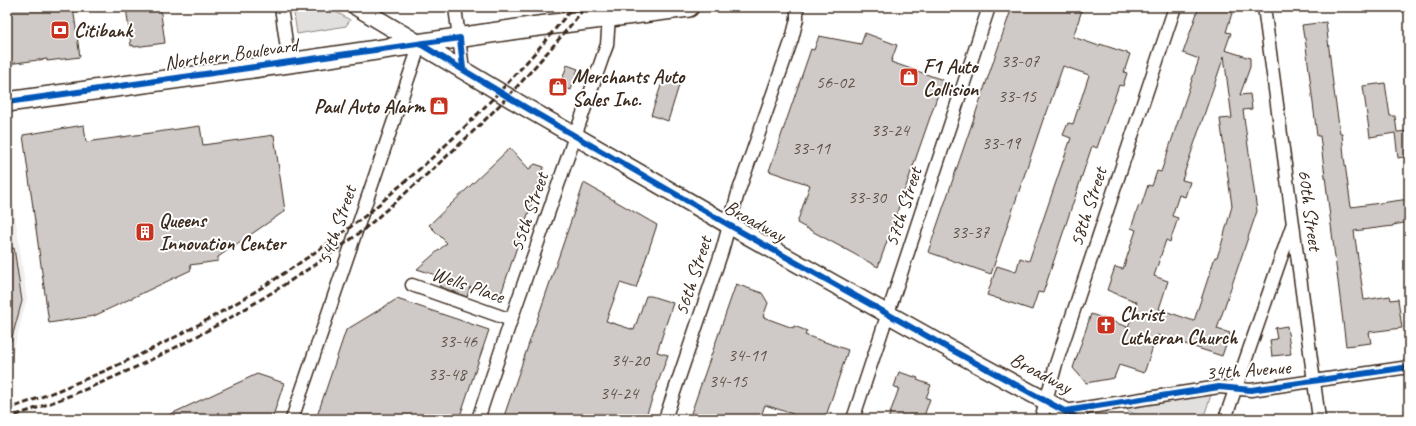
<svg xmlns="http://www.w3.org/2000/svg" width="1416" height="426" font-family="Caveat,sans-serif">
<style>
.built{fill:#f1efee}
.green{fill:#e2e0de;stroke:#8e857e}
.building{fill:#cfcac7;stroke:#3b2a1e;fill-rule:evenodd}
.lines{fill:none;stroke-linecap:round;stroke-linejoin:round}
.minor-casing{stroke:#3b2a1e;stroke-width:15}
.secondary-casing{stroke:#3b2a1e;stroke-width:20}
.primary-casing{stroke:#3b2a1e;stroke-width:22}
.minor{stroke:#fff;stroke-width:12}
.secondary{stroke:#fff;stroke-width:17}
.primary{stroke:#fff;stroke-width:19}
.rail{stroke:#3b2a1e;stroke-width:3;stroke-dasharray:6 3;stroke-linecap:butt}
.cycleway-casing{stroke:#fff;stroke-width:8}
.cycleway{stroke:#0057b8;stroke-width:6}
.labels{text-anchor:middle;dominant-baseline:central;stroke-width:4;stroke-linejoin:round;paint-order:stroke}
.number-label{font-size:18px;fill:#605248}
.poi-label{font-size:20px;font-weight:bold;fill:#3b2a1e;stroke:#fff;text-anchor:start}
.street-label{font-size:20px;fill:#3b2a1e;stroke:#fff}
</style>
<rect width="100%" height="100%" fill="#fff"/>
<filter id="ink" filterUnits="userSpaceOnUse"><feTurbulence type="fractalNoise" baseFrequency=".025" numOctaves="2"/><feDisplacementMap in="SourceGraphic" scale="8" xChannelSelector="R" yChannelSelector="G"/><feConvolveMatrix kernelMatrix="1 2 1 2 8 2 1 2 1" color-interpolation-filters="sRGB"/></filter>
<g filter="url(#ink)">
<path class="built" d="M 7,160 L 27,298 L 7,376 Z"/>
<g class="green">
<path d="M 293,7 L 328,7 L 350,20 L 346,26 L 297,34 Z"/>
<path d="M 1211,395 L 1203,419 L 1143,419 L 1122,407 Z"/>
</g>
<g class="building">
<path d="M 7,7 L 73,7 L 80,57 L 47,61 L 47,59 L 7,64 Z"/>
<path d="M 126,7 L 160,7 L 165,43 L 134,47 L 133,45 L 131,46 Z"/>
<path d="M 1012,7 L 1083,7 L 1073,37 L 1099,46 L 1100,44 L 1130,54 L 1124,72 L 1127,73 L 1123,86 L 1119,85 L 1097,148 L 1092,146 L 1043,293 L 1038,292 L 1032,310 L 987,295 L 997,266 L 1016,272 L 1020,258 L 1029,261 L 1071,138 L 1063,135 L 1068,123 L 1073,124 L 1089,75 L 1063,66 L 1046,115 L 1045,114 L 991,274 L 928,252 Z"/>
<path d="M 1199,7 L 1234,7 L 1226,32 L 1231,33 L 1225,50 L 1250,58 L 1250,67 L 1240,95 L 1250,94 L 1252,109 L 1243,110 L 1257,211 L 1217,329 L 1230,333 L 1222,356 L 1157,335 L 1144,373 L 1119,365 L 1114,378 L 1086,383 L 1073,368 L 1091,314 L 1128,327 L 1137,302 L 1107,290 L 1115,267 L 1123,269 L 1136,230 L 1131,228 L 1139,205 L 1141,206 L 1148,185 L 1152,186 L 1157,171 L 1161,172 L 1199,59 L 1183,53 ZM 1224,56 L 1232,118 L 1220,119 L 1232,206 L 1221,246 L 1217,257 L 1215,257 L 1194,321 L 1159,309 L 1168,281 L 1154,276 L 1166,240 L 1170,242 L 1178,218 L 1172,216 L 1179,195 L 1185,197 L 1190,182 L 1182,180 Z"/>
<path d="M 1326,22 L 1333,84 L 1340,133 L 1342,133 L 1344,157 L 1351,207 L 1409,199 L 1409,222 L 1393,225 L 1393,226 L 1354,231 L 1364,300 L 1390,296 L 1391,300 L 1398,299 L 1402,328 L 1369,332 L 1371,343 L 1346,346 L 1320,136 L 1317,136 L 1305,38 L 1304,38 L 1302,25 Z"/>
<path d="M 865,33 L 897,45 L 891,62 L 943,80 L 878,267 L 797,223 L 810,185 L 769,171 L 811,49 L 814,50 L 819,36 L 861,44 Z"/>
<path d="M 567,65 L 578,69 L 571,90 L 560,86 Z"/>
<path d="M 665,74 L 681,79 L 668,121 L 651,115 Z"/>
<path d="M 1385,83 L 1390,116 L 1395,116 L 1397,132 L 1409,131 L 1409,156 L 1398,158 L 1395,133 L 1370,137 L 1363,86 Z"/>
<path d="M 84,125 L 86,142 L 200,126 L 203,145 L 274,135 L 285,211 L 218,257 L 218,261 L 190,265 L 191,270 L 94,316 L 49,323 L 23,135 Z"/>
<path d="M 510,148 L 529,169 L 535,164 L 544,167 L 500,297 L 470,287 L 467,297 L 439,286 L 442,277 L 417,269 L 447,243 L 429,225 Z"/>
<path d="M 584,183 L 657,225 L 636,288 L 620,283 L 606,321 L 634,330 L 646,296 L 651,296 L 673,303 L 657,352 L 668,355 L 656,388 L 645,419 L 503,419 Z"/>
<path d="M 14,248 L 22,301 L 11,341 L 7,341 L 7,249 Z"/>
<path d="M 736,284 L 762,293 L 768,303 L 763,317 L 793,328 L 794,326 L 807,331 L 805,335 L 848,350 L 825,419 L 791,419 L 793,414 L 765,405 L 760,419 L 689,419 Z"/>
<path d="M 397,299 L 489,330 L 459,419 L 316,419 L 346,330 Z"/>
<path d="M 1287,326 L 1291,354 L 1272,356 L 1270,340 L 1277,339 L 1275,328 Z"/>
<path d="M 899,372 L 918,378 L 917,380 L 931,385 L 926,398 L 930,399 L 923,419 L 888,419 L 899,388 L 894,387 Z"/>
<path d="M 257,374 L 284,383 L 272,419 L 160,419 Z"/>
</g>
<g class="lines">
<defs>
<g id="minor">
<path d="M 281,7 L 289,63"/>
<path d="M 455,7 L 463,69"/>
<path d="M 1264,7 L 1319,419"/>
<path d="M 412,285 L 511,320"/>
<path d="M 1065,411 L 1219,387 L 1251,390 L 1409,367"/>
<path d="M 292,419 L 420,44"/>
<path d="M 478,419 L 511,320 L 604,53 L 607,45 L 609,17"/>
<path d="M 665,419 L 722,251 L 738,193 L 792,39 L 797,19 L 797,7"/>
<path d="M 853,419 L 989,7"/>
<path d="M 1041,419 L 1056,364 L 1175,7"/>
<path d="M 1225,419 L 1292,226"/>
</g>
<path id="secondary" d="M 357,7 L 525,107 L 729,225 L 950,349 L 1079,419"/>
<path id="primary" d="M 7,102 L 289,63 L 531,27 L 689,7"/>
</defs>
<use href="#minor" class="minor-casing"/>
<use href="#secondary" class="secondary-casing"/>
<use href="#primary" class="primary-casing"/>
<use href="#minor" class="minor"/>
<use href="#secondary" class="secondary"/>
<use href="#primary" class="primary"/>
<g class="rail">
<path d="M 7,409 C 42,398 76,383 109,369 C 199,329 283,278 361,219 C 377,207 391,193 407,180 C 467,128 523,70 573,7"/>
<path d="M 7,418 C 130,379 255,310 358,234 C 373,222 387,209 402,196 C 445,159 486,121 524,79 C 545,55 566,32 585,7"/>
</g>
<defs>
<g id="cycleway">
<path d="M 420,44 L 525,107 L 729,225 L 950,349 L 1079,419"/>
<path d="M 7,102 L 460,38 L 463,69"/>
<path d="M 1065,411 L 1219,387 L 1251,390 L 1409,367"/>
</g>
</defs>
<use href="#cycleway" class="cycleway-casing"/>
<use href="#cycleway" class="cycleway"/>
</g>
</g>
<defs>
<symbol id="bank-square" viewBox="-11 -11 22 22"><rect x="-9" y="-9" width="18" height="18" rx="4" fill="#c8321e" stroke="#fff"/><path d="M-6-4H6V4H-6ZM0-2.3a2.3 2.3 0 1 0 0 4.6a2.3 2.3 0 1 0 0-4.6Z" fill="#fff"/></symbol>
<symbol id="shop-square" viewBox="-11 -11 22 22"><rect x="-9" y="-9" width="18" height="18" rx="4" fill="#c8321e" stroke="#fff"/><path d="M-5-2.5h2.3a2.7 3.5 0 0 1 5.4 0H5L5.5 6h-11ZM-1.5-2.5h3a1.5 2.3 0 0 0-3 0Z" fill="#fff"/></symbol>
<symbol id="building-square" viewBox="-11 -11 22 22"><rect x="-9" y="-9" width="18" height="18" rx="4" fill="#c8321e" stroke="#fff"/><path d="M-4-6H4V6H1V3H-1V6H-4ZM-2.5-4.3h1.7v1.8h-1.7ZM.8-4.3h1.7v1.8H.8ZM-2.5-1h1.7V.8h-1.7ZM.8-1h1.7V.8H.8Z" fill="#fff"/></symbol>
<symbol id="church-square" viewBox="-11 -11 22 22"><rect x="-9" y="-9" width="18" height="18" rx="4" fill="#c8321e" stroke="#fff"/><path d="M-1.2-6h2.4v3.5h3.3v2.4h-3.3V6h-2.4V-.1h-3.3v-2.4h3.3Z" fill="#fff"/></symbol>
</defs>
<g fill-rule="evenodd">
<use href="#bank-square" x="49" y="19" width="22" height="22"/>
<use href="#shop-square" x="898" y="66" width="22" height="22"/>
<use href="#shop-square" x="547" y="76" width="22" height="22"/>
<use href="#shop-square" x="428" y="95" width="22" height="22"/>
<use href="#building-square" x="134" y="221" width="22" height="22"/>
<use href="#church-square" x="1095" y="314" width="22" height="22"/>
</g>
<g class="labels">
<g class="number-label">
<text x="1020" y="61">33-07</text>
<text x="835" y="82">56-02</text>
<text x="1017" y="96">33-15</text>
<text x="890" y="130">33-24</text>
<text x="1001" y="143">33-19</text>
<text x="811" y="148">33-11</text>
<text x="867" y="197">33-30</text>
<text x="970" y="232">33-37</text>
<text x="458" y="341">33-46</text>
<text x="747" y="355">34-11</text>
<text x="630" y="360">34-20</text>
<text x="447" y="374">33-48</text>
<text x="728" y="381">34-15</text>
<text x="619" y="393">34-24</text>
</g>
<g class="poi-label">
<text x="74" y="30">Citibank</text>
<text x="923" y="66">F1 Auto<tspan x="923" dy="23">Collision</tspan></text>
<text x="572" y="76">Merchants Auto<tspan x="572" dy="23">Sales Inc.</tspan></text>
<text x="425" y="106" text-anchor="end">Paul Auto Alarm</text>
<text x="159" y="220">Queens<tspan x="159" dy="23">Innovation Center</tspan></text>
<text x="1120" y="314">Christ<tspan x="1120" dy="23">Lutheran Church</tspan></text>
</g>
<g class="street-label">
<text transform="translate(231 54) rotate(-8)">Northern Boulevard</text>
<text transform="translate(903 207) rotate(-72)">57th Street</text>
<text transform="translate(1088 207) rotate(-72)">58th Street</text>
<text transform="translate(1310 210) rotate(82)">60th Street</text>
<text transform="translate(529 212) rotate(-71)">55th Street</text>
<text transform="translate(755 221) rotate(29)">Broadway</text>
<text transform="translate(337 225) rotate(-71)">54th Street</text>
<text transform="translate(693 276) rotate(-72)">56th Street</text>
<text transform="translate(468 285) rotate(19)">Wells Place</text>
<text transform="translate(1248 370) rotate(-4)">34th Avenue</text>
<text transform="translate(1041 373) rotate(28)">Broadway</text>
</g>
</g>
<rect width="1416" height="426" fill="none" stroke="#fff" stroke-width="24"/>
<rect x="12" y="12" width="1392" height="402" fill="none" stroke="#3b2a1e" stroke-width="1.5" filter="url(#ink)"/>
</svg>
